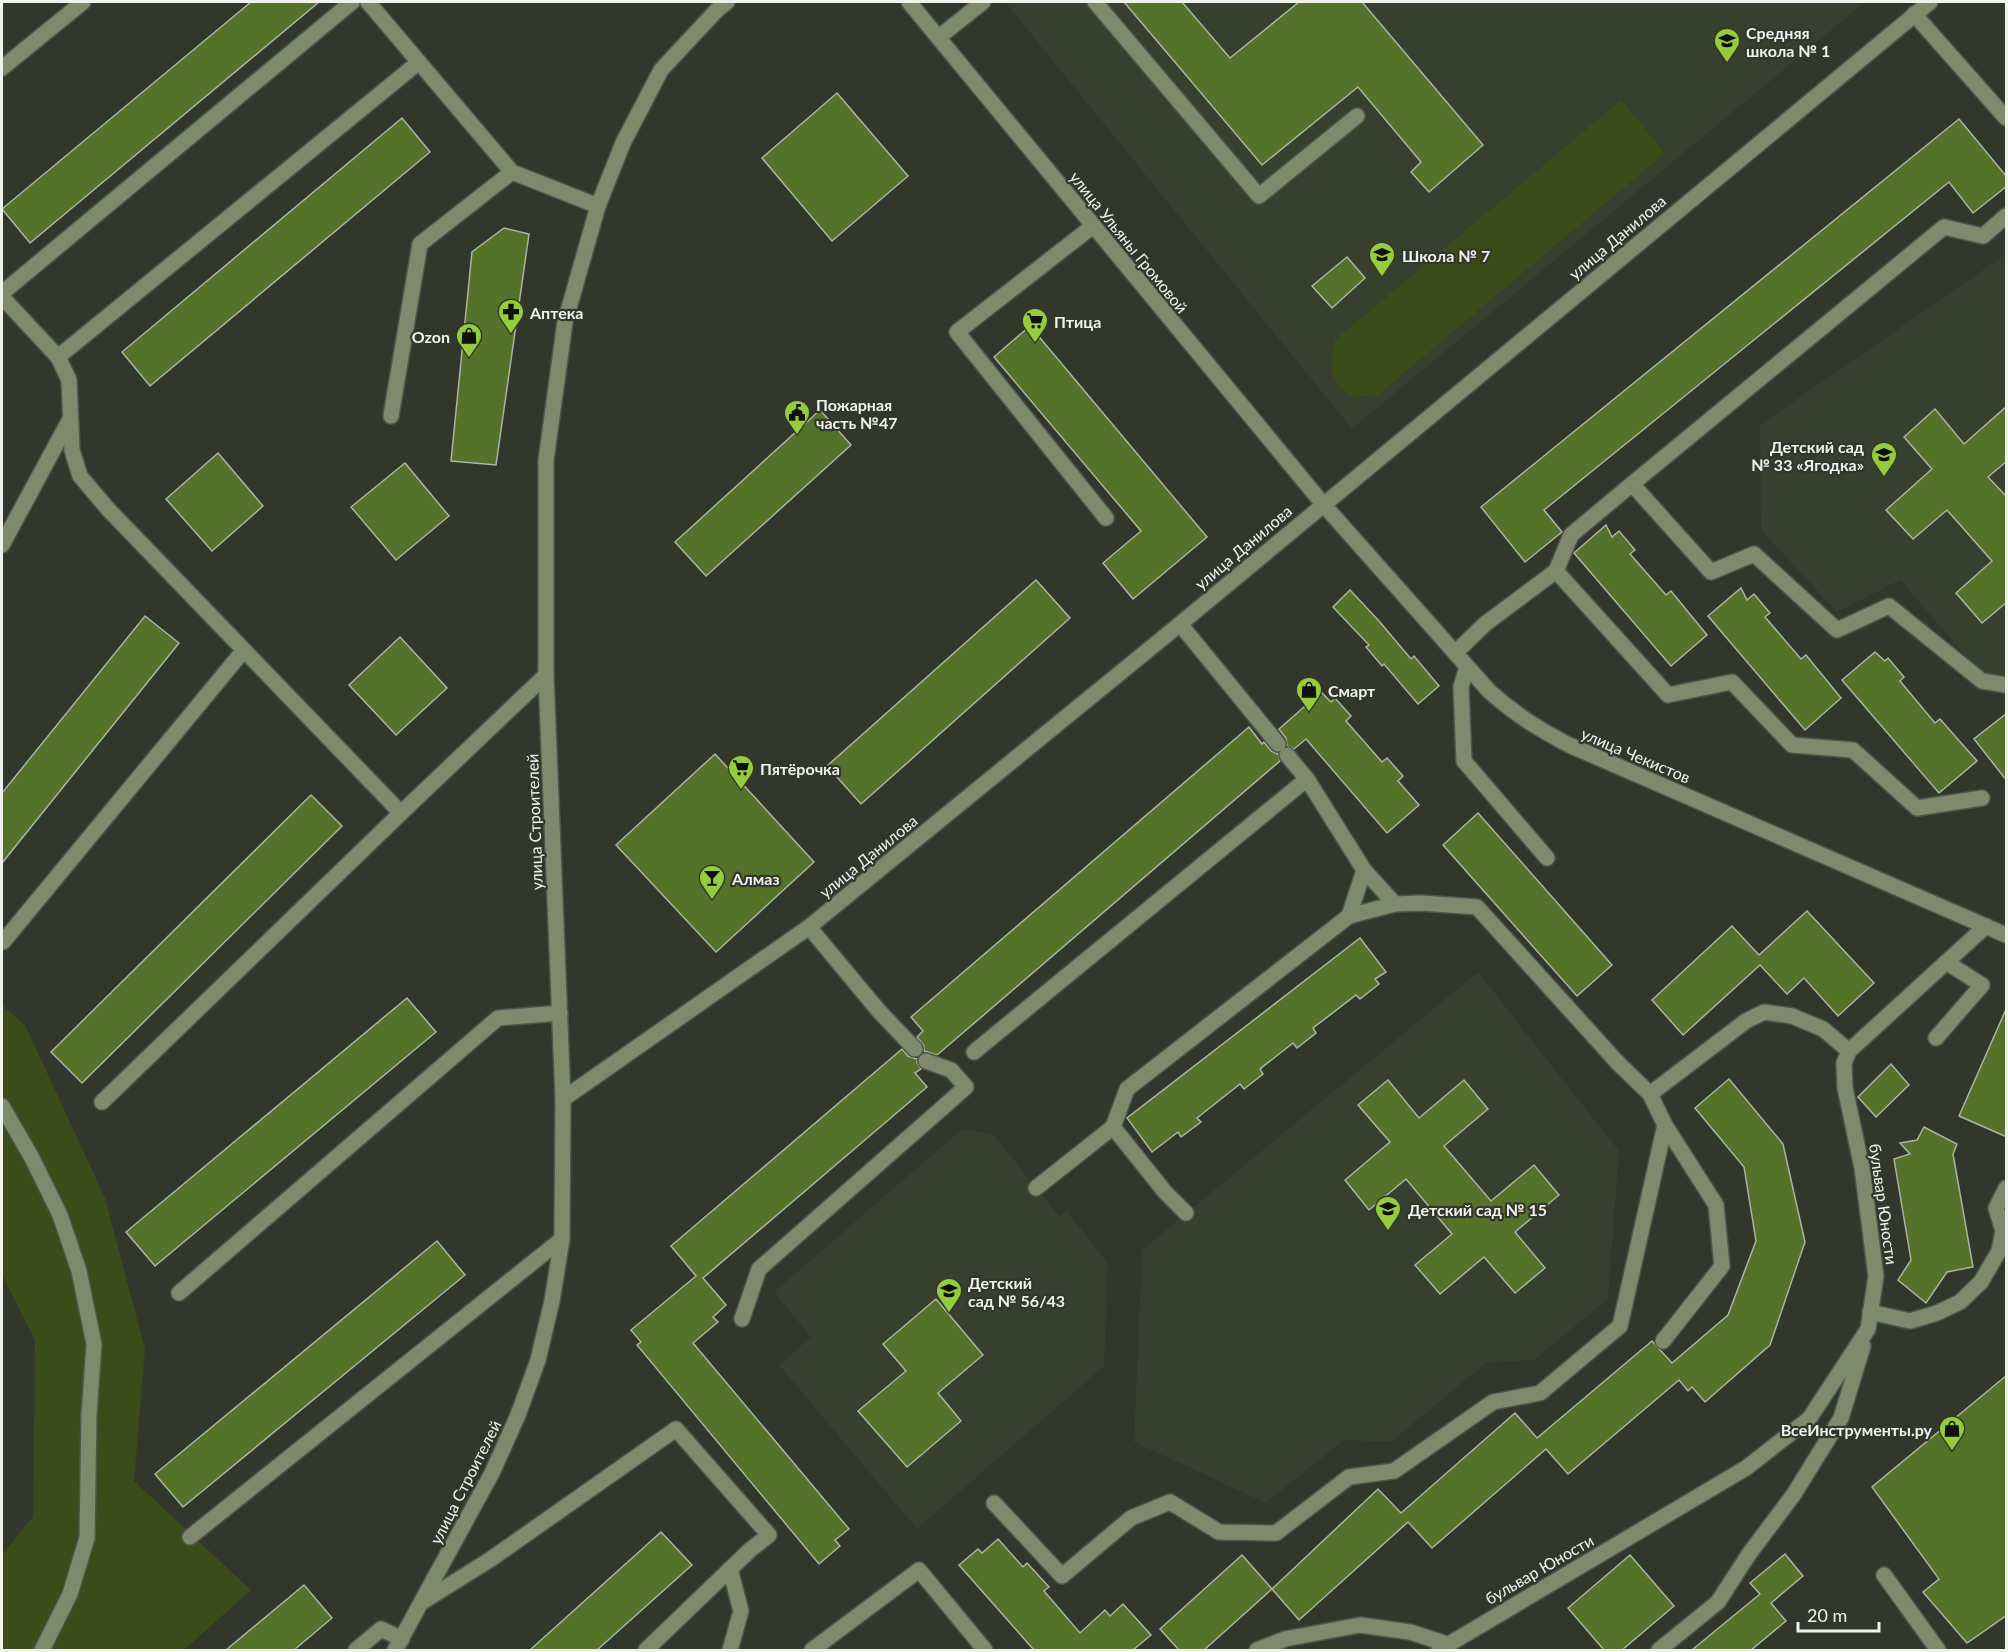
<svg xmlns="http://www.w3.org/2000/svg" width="2008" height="1652" font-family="Lato,sans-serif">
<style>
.built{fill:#373f2e}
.green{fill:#384d19}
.building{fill:#547229;stroke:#acb3a5;stroke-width:1.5}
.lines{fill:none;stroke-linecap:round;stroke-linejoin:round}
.minor-casing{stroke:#50554b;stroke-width:18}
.minor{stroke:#7d8b6c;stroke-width:15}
.labels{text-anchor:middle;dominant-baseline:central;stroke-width:4.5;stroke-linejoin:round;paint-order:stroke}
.poi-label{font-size:16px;font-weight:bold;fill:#f0f3ec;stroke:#32372c;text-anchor:start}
.street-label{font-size:16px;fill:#f0f3ec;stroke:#32372c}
</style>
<rect width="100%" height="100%" fill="#32372c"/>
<g class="built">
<path d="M 1005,2 L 1865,2 L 1352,429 Z"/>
<path d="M 2006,254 L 2006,674 L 1984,677 L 1900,580 L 1837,612 L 1761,530 L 1760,425 Z"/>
<path d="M 1478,972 L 1619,1151 L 1608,1299 L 1534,1360 L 1486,1363 L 1391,1442 L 1344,1440 L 1266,1503 L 1134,1442 L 1142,1250 Z"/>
<path d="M 961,1130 L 992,1133 L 1059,1216 L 1067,1211 L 1108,1264 L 1104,1366 L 917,1529 L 779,1365 L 811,1337 L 774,1292 Z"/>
</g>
<g class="green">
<path d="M 1621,100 L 1665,153 L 1378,395 L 1353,397 C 1329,380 1328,368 1335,340 Z"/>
<path d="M 2,1005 L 25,1025 L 105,1198 L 145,1349 L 134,1481 L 251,1590 L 184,1650 L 2,1650 L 2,1554 L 33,1517 L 35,1340 L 2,1275 Z"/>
</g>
<g class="building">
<path d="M 251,2 L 319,2 L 30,243 L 2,209 Z"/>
<path d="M 1124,2 L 1182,2 L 1230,58 L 1299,2 L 1362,2 L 1483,145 L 1429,192 L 1411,172 L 1421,162 L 1358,87 L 1262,165 Z"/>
<path d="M 837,93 L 908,176 L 832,241 L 762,158 Z"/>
<path d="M 402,118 L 430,152 L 150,386 L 122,352 Z"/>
<path d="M 1959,119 L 2007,177 L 2007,186 L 1973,213 L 1949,182 L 1544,510 L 1562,532 L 1525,562 L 1481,507 Z"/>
<path d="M 504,228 L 529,234 L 496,465 L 451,461 L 472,252 Z"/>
<path d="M 1347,257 L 1365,278 L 1332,308 L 1312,286 Z"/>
<path d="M 1030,326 L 1207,537 L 1133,599 L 1103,563 L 1141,531 L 994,357 Z"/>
<path d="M 2007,406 L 2007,461 L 1988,477 L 2007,497 L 2007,602 L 1982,623 L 1956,593 L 1992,561 L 1947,510 L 1913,539 L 1886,510 L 1932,469 L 1904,437 L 1935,409 L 1964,444 Z"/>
<path d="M 820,410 L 851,445 L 706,576 L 675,542 Z"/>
<path d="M 218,453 L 263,506 L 212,551 L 166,499 Z"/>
<path d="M 405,463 L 449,516 L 396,560 L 351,507 Z"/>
<path d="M 1606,525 L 1612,537 L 1619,531 L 1635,550 L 1630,554 L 1666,595 L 1671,591 L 1707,635 L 1671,666 L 1574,553 Z"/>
<path d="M 1036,580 L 1070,618 L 861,804 L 827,766 Z"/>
<path d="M 1741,588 L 1747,600 L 1754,594 L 1770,613 L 1765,617 L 1801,659 L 1806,655 L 1841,698 L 1805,730 L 1708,616 Z"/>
<path d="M 1350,590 L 1379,621 L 1411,659 L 1414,656 L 1439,686 L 1418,704 L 1384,664 L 1382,666 L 1366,647 L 1369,645 L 1333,607 Z"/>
<path d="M 145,616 L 179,643 L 2,863 L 2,793 Z"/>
<path d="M 400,637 L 447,688 L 396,735 L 349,685 Z"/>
<path d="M 1875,652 L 1885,661 L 1888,658 L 1904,677 L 1900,681 L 1935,723 L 1940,719 L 1977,761 L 1939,793 L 1842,680 Z"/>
<path d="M 1321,692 L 1331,702 L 1335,698 L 1351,716 L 1346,721 L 1382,762 L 1387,758 L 1403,776 L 1398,781 L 1419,805 L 1387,833 L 1306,739 L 1294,749 L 1287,746 L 1286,738 L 1279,729 Z"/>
<path d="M 2007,713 L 2007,781 L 1974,739 Z"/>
<path d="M 1249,727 L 1262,744 L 1264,742 L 1271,751 L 1278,754 L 1280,761 L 937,1055 L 924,1051 L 924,1046 L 917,1037 L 923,1031 L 911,1017 Z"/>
<path d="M 715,754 L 814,862 L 716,952 L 616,845 Z"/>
<path d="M 311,795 L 342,826 L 82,1083 L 51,1052 Z"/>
<path d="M 1478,813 L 1612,965 L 1577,996 L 1443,845 Z"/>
<path d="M 1807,911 L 1874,983 L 1838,1016 L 1804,978 L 1787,994 L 1760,965 L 1683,1035 L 1652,1000 L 1732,926 L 1759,955 Z"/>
<path d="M 1360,938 L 1386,972 L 1375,979 L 1379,984 L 1360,999 L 1356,995 L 1313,1028 L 1316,1033 L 1297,1048 L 1293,1043 L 1260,1069 L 1263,1074 L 1244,1089 L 1240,1084 L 1197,1118 L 1201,1122 L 1181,1137 L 1178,1132 L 1152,1152 L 1127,1118 Z"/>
<path d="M 407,998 L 436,1032 L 155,1266 L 126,1232 Z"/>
<path d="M 2007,1007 L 2007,1137 L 1959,1116 Z"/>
<path d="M 902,1049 L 908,1056 L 917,1059 L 917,1063 L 921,1069 L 915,1073 L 927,1087 L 703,1278 L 726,1305 L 713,1317 L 718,1322 L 693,1343 L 849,1529 L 835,1540 L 840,1546 L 819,1564 L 637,1345 L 641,1342 L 631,1330 L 696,1276 L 671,1246 Z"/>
<path d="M 1891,1064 L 1909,1085 L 1876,1117 L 1858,1097 Z"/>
<path d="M 1729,1079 L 1783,1144 L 1805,1242 L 1770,1345 L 1705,1402 L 1692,1387 L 1688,1391 L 1679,1380 L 1568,1474 L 1546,1449 L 1432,1548 L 1408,1522 L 1299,1620 L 1272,1589 L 1378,1489 L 1401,1513 L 1515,1413 L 1537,1438 L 1652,1341 L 1672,1363 L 1728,1315 L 1756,1241 L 1744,1167 L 1695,1108 Z"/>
<path d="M 1388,1080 L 1419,1118 L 1464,1080 L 1488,1109 L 1444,1146 L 1491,1201 L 1534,1165 L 1559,1195 L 1515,1232 L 1545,1268 L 1515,1293 L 1484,1257 L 1440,1294 L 1415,1265 L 1452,1234 L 1406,1179 L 1369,1210 L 1345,1180 L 1390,1142 L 1358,1105 Z"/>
<path d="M 1924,1127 L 1957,1144 L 1953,1154 L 1973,1267 L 1947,1272 L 1926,1303 L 1898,1280 L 1911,1260 L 1894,1159 L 1910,1154 L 1900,1143 L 1917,1140 Z"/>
<path d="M 437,1241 L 465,1275 L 183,1507 L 155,1474 Z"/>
<path d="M 936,1299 L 983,1355 L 938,1393 L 961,1421 L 907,1467 L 858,1411 L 906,1371 L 883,1344 Z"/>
<path d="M 2007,1375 L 2007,1615 L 1967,1643 L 1923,1592 L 1939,1579 L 1872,1487 Z"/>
<path d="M 661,1532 L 692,1565 L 597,1650 L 530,1650 Z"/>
<path d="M 998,1539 L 1023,1567 L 1027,1563 L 1049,1587 L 1044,1591 L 1080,1633 L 1105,1610 L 1110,1616 L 1123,1604 L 1151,1635 L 1133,1650 L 1034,1650 L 959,1565 L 978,1549 L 982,1553 Z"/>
<path d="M 1785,1554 L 1803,1576 L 1771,1603 L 1786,1621 L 1751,1650 L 1692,1650 L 1760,1594 L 1750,1583 Z"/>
<path d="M 1242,1555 L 1272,1589 L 1204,1650 L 1179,1650 L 1160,1629 Z"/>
<path d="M 1630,1555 L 1674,1606 L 1622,1650 L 1604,1650 L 1568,1608 Z"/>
<path d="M 304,1585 L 332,1618 L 294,1650 L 226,1650 Z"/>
</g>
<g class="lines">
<defs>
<g id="minor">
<path d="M 368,2 L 512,172 L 598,206"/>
<path d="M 909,2 L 1323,504 L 1489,691 C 1516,715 1537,728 1569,745 L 2006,935"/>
<path d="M 1095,2 L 1259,196 L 1357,116"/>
<path d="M 1914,14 L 2006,118"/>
<path d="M 939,37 L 983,2"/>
<path d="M 2,68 L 83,2"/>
<path d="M 1093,226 L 957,332 L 1106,518"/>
<path d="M 2,293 L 352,2"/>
<path d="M 2,297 L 58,357 L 69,380 L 72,450 L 80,476 L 108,509 L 401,813 L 546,675"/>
<path d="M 58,357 L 419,62"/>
<path d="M 391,416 L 420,244 L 512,172"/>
<path d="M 1632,484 L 1944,227 L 1983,236 L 2006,216"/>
<path d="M 2,545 L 70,419"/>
<path d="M 1556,571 L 1571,535 L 1632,484 L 1711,572 L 1754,554 L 1837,630 L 1889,606 L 1982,681 L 2006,685"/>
<path d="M 1180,624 L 1278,744"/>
<path d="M 1455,653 L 1485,624 L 1556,571 L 1668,695 L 1732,682 L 1792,745 L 1853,750 L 1917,808 L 1982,798"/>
<path d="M 1467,667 L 1461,687 L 1464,761 L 1547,858"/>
<path d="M 1287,755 L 1307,779 L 1364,870 L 1395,904 L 1421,903 L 1477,907 L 1617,1062 L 1650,1094 L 1665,1125 L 1716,1205 L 1722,1266 L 1663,1341"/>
<path d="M 1349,916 L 1364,870"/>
<path d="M 809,927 L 878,1010 L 915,1049"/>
<path d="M 3,942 L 244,650"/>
<path d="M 1936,1038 L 1982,985 L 1946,962"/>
<path d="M 974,1052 L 1307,779"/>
<path d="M 1650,1094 L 1746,1021 L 1764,1012 L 1792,1016 L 1823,1029 L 1849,1051"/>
<path d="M 563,1099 L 809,927 L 1180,624 L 1930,2"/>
<path d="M 102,1102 L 401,813"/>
<path d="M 2,1106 L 32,1158 L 60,1215 L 79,1271 L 94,1344 L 89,1415 L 87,1538 L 70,1594 L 42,1650"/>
<path d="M 1036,1188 L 1113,1127"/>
<path d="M 1186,1213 L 1165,1192 L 1113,1127 L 1127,1089 L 1349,916 L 1395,904"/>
<path d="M 179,1293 L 498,1018 L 560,1013"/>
<path d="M 1870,1312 L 1910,1321 L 1937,1313 L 1960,1302 L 1981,1282 L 1999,1251 L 2003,1231 L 1996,1208 L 2006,1188"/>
<path d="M 742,1319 L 759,1269 L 966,1087 L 951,1070 L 926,1061"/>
<path d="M 994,1503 L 1062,1576 L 1131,1518 L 1170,1502 L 1219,1532 L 1276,1533 L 1349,1477 L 1394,1471 L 1493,1402 L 1540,1393 L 1620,1326 L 1665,1125"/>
<path d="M 190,1537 L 562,1239"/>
<path d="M 1884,1575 L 1938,1650"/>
<path d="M 424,1601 L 491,1559 L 676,1429 L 769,1535 L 750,1550 L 646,1650"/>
<path d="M 356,1650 L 381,1629 L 402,1639"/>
<path d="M 395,1650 L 492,1473 L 518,1415 L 538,1360 L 552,1301 L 562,1239 L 563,1099 L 546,675 L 546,460 L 565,322 L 598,206 L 623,143 L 661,70 L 716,11 L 727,2"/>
<path d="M 730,1650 L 741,1611 L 730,1569"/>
<path d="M 812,1650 L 919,1570 L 985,1650"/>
<path d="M 1257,1650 L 1285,1639 L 1360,1625 L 1410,1632 L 1447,1644"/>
<path d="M 1439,1650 L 1746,1468 L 1809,1419 L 1868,1329 L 1876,1276 L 1862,1168 L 1845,1088 L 1844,1063 L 1849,1051 L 1986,926"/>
<path d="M 1659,1650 L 1718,1602 L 1749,1554 L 1794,1494 L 1841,1418 L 1863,1346"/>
</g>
</defs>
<use href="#minor" class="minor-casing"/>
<use href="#minor" class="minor"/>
</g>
<defs>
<symbol id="school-pin" viewBox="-11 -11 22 30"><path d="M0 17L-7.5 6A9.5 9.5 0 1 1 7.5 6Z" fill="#94cc3c" stroke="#32372c"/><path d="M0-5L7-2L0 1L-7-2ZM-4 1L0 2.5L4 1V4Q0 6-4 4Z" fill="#111"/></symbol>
<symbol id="pharmacy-pin" viewBox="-11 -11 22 30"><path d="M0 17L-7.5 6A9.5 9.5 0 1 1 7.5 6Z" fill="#94cc3c" stroke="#32372c"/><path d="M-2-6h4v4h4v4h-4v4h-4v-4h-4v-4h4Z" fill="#111"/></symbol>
<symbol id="supermarket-pin" viewBox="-11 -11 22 30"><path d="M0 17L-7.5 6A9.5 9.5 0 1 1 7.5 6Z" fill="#94cc3c" stroke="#32372c"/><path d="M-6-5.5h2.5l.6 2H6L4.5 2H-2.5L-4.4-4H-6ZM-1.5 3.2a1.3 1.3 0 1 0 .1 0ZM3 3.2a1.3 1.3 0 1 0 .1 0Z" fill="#111"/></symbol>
<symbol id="shop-pin" viewBox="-11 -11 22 30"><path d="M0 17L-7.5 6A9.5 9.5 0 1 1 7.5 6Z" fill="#94cc3c" stroke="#32372c"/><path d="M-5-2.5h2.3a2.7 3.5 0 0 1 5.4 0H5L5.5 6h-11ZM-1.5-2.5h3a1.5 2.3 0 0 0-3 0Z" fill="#111"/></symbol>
<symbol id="civic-pin" viewBox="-11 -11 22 30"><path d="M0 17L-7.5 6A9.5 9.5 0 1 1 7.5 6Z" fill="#94cc3c" stroke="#32372c"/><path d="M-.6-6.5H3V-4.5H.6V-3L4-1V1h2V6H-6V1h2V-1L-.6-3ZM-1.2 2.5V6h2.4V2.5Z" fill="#111"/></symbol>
<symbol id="bar-pin" viewBox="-11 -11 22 30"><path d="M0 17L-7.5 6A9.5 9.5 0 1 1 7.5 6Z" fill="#94cc3c" stroke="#32372c"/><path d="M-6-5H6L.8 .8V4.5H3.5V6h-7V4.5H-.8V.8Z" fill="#111"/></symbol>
</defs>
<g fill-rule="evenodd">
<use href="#school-pin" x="1712" y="26" width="30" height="40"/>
<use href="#school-pin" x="1367" y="240" width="30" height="40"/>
<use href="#pharmacy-pin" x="496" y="297" width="30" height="40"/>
<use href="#supermarket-pin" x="1020" y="306" width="30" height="40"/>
<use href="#shop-pin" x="454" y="321" width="30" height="40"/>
<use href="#civic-pin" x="782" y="398" width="30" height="40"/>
<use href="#school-pin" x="1869" y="440" width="30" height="40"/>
<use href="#shop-pin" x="1294" y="675" width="30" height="40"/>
<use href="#supermarket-pin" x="726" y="753" width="30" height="40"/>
<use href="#bar-pin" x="697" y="863" width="30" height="40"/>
<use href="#school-pin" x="1373" y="1194" width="30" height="40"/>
<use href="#school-pin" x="934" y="1276" width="30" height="40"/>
<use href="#shop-pin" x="1937" y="1414" width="30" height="40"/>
</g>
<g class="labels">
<g class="poi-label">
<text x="1746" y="32">Средняя<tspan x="1746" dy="18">школа № 1</tspan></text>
<text x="1402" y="255">Школа № 7</text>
<text x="530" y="312">Аптека</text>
<text x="1054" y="321">Птица</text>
<text x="450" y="336" text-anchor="end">Ozon</text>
<text x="816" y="404">Пожарная<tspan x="816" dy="18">часть №47</tspan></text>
<text x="1864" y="446" text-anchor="end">Детский сад<tspan x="1864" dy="18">№ 33 «Ягодка»</tspan></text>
<text x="1328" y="690">Смарт</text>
<text x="760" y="768">Пятёрочка</text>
<text x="732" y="878">Алмаз</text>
<text x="1408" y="1209">Детский сад № 15</text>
<text x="968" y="1282">Детский<tspan x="968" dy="18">сад № 56/43</tspan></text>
<text x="1932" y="1429" text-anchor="end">ВсеИнструменты.ру</text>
</g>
<g class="street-label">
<text transform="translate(1617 237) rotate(-40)">улица Данилова</text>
<text transform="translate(1129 242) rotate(51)">улица Ульяны Громовой</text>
<text transform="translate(1243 547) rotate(-40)">улица Данилова</text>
<text transform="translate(1636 755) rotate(23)">улица Чекистов</text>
<text transform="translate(534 822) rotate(-92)">улица Строителей</text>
<text transform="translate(868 856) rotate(-39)">улица Данилова</text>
<text transform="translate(1884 1204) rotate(82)">бульвар Юности</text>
<text transform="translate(465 1482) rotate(-63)">улица Строителей</text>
<text transform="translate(1539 1569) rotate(-30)">бульвар Юности</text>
</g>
</g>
<rect width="2008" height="1652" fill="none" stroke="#f0f3ec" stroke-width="6"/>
<path d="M1798 1622v9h81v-9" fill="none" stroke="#f0f3ec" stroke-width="3"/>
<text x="1807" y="1622" font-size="18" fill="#f0f3ec" stroke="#32372c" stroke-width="4.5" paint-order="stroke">20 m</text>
</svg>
